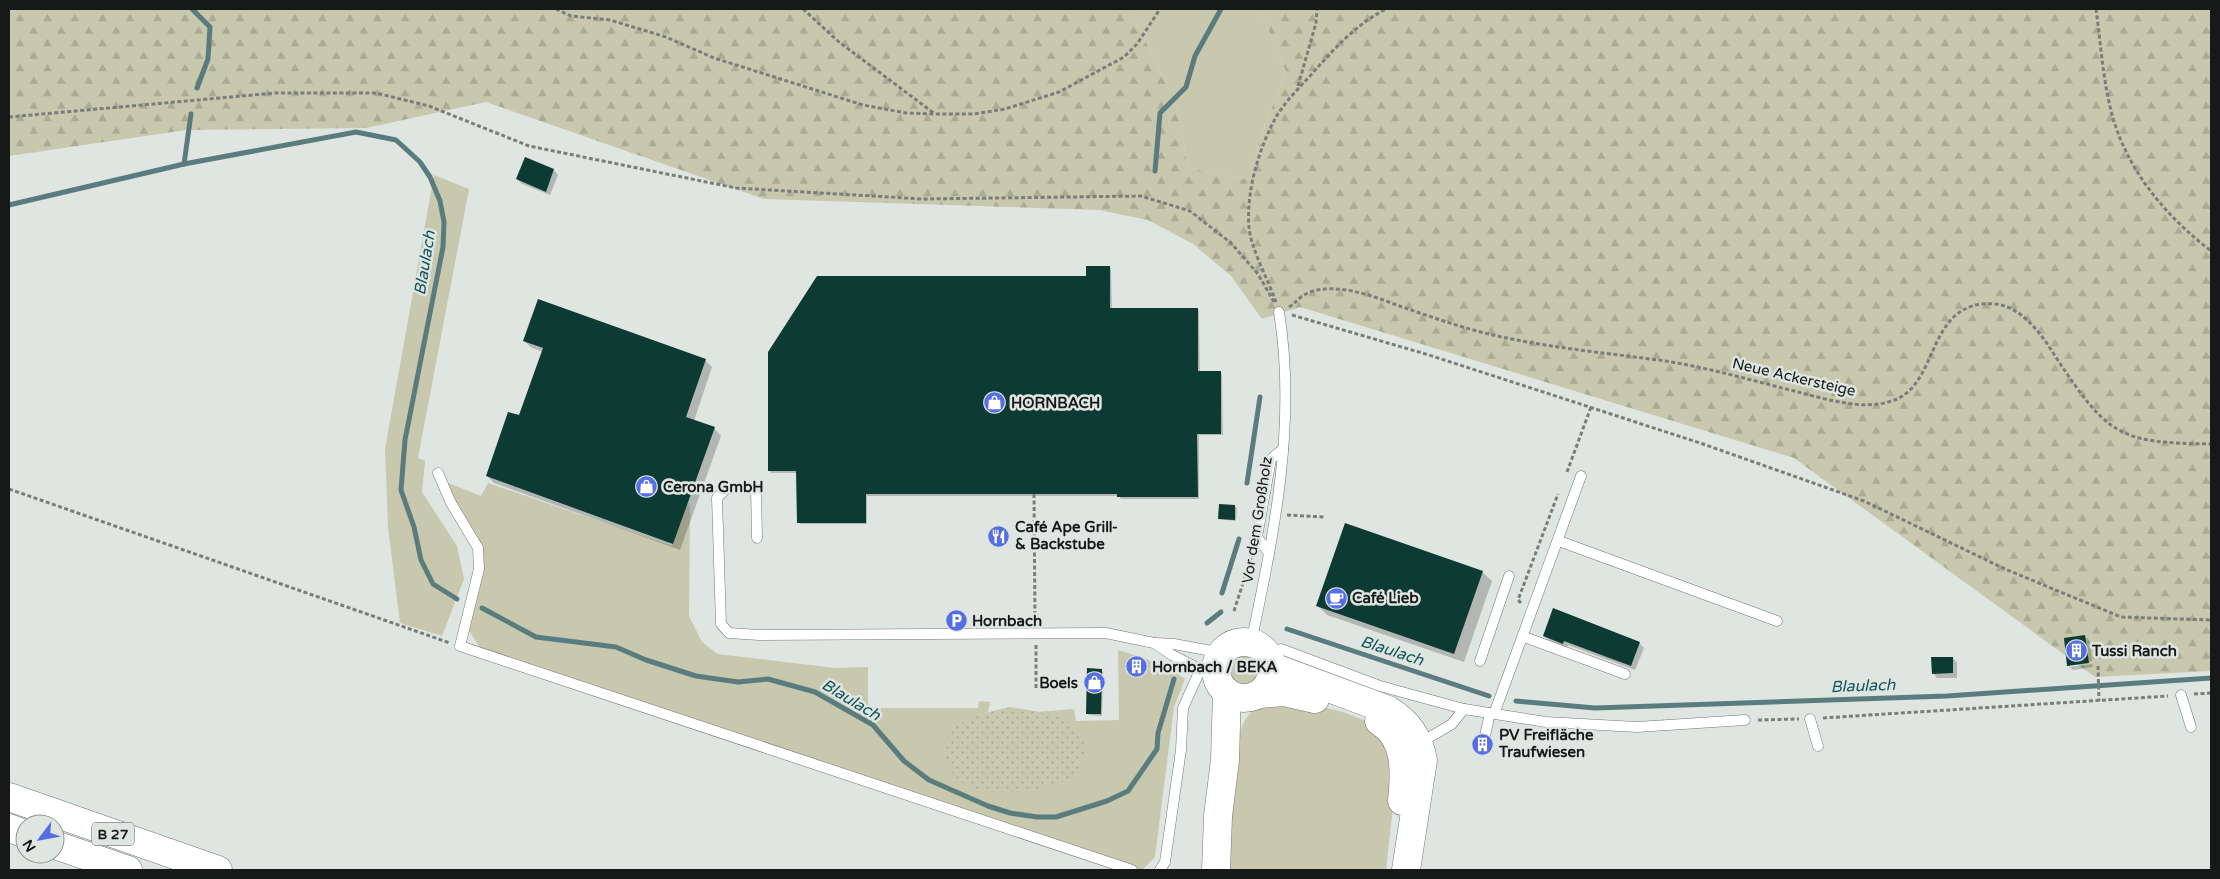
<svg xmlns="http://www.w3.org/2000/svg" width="2220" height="879" font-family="'Varela Round',sans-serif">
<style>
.green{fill:#c7c8ad}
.forest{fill:url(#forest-firs)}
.garden{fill:url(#garden-dots)}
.shadow{fill:#0003}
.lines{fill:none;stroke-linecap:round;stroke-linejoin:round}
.stream{stroke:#5a7c7e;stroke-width:5}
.building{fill:#0d3b33}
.lane-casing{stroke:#727773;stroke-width:11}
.secondary-casing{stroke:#727773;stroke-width:29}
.highway-casing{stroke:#727773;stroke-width:29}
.path{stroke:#7a7e7b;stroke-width:3;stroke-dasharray:4 2.5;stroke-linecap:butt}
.lane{stroke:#fff;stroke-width:10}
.secondary{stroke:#fff;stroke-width:28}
.highway{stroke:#fff;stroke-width:28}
.labels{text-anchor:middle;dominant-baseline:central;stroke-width:5;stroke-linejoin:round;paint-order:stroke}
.shield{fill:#dfe5e1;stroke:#535654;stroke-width:1}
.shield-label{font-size:14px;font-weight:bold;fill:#171918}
.street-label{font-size:15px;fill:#171918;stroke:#dfe5e1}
.poi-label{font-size:15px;font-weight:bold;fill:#171918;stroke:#dfe5e1;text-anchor:start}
.water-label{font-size:16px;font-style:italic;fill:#11565b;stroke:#dfe5e1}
</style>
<defs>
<pattern id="forest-firs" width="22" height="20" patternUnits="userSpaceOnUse" patternTransform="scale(1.25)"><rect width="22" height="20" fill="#c7c8ad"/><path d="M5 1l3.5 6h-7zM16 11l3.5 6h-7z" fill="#aaab94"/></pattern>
<pattern id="garden-dots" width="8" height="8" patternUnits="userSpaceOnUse" patternTransform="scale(1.25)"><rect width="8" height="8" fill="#c7c8ad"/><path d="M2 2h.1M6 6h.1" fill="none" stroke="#aaab94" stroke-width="1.8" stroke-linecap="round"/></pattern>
</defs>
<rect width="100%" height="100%" fill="#dfe5e1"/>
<g class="green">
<path d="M 1130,9 L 1260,9 L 1286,72 L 1265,125 L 1249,180 L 1188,168 L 1177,107 Z"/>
<path d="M 434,175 L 469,189 L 418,458 L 425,461 L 422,492 L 457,546 L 464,579 L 442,636 L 400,623 L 388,527 L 385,449 Z"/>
<path d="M 441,480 L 481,496 L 488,483 L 672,546 L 688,502 L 690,508 L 689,616 L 702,642 L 718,654 L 835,668 L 868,667 L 868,708 L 978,708 L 979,701 L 990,702 L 988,712 L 976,715 L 1045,714 L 1036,712 L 1074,709 L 1076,721 L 1119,720 L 1118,650 C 1142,657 1164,664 1185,679 L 1174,707 L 1155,857 L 1143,869 L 1130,870 L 484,654 L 468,629 L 478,548 Z"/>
<circle cx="1244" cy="670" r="18"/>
<path d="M 1270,701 L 1318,706 L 1343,712 L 1371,723 L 1387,737 L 1395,788 L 1386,870 L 1226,870 C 1229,833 1229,751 1245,720 C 1251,710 1260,705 1270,701 Z"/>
</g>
<path class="forest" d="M 9,9 L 1130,9 L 1177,107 L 1188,168 L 1249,180 L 1265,125 L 1286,72 L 1260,9 L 2211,9 L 2211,671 L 2095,677 L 1794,458 L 1300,307 L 1262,319 L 1231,276 L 1193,244 L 1148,220 L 1099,210 L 764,199 L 486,102 L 366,128 L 186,130 L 9,156 Z"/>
<path class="garden" d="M 1010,707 C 1031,711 1064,713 1079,730 C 1083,735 1084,747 1086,753 C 1083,760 1079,772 1073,776 C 1050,792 984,800 961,782 C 951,774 948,763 944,752 L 952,728 L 976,715 Z"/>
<g class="shadow">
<path d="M 525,159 L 554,170 L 558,175 L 550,195 L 522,184 L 517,179 Z"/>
<path d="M 1110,267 L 1111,269 L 1112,309 L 1197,309 L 1199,311 L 1200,373 L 1221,373 L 1222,375 L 1223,435 L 1199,435 L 1199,499 L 1121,499 L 1119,496 L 867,496 L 867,524 L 800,524 L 798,522 L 798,473 L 771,473 L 770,471 L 1088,277 Z"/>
<path d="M 524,341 L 705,360 L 712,367 L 694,421 L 714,428 L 721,436 L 680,550 L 494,483 L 487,476 L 519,417 L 543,352 L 532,348 Z"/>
<path d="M 1235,506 L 1237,508 L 1236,521 L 1220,519 Z"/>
<path d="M 1482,572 L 1492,581 L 1464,662 L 1327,615 L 1318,606 Z"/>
<path d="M 1544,636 L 1639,643 L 1644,648 L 1635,670 L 1568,645 L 1567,647 L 1549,640 Z"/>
<path d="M 2085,637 L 2090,641 L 2092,661 L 2070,664 L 2070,667 L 2092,664 L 2093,667 L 2073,670 L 2068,665 Z"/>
<path d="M 1953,658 L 1957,663 L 1957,678 L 1937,678 L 1933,673 Z"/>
<path d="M 1101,670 L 1103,672 L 1102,716 L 1089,715 L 1087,713 Z"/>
</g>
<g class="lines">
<g class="stream">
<path d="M 192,9 L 210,27 L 208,59 L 197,88"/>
<path d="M 184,164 L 191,114"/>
<path d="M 1155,171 L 1160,113 L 1186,87 L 1195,56 L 1221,9"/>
<path d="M 9,205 L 184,164 L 356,132 L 396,140 L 420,162 L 430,177 L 440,201 L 444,222 L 443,247 L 405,440 L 401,490 L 414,527 L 421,560 L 433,584 L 457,599"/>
<path d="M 1247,483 L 1260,397"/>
<path d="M 1222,593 L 1239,539"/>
<path d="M 482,608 L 536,637 L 616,647 L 646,660 L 696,676 L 738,682 L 768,679 L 815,692 L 873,725 L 904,761 L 929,780 L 988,806 L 1010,813 L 1037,817 L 1056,817 L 1107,801 L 1128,791 L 1157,749 L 1158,733 L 1174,679"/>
<path d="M 1207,623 L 1221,612"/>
<path d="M 1287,629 L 1489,696"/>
<path d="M 1516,701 L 1595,708 L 1947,696 L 2211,678"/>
</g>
</g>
<g class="building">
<path d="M 525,157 L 554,169 L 546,192 L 516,179 Z"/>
<path d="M 1086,266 L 1110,266 L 1110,308 L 1198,308 L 1198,371 L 1221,371 L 1221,434 L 1197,434 L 1198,497 L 1117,497 L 1117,494 L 866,494 L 866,523 L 797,523 L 796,471 L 768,471 L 768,352 L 817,276 L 1086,276 Z"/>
<path d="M 538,299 L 706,359 L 686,417 L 715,427 L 673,544 L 486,476 L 508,412 L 519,415 L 543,348 L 523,341 Z"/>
<path d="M 1219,504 L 1235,505 L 1235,520 L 1218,519 Z"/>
<path d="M 1345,523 L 1483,571 L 1454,654 L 1316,606 Z"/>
<path d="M 1553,608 L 1640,642 L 1631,666 L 1564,641 L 1563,644 L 1543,636 Z"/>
<path d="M 2085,635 L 2089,663 L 2067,666 L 2064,638 Z"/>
<path d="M 1931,657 L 1953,657 L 1953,673 L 1932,674 Z"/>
<path d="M 1087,668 L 1102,669 L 1101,714 L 1086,714 Z"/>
</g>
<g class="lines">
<defs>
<g id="lane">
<path d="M 438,473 L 451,503 L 478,548 L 479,569 L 460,646 L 1132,870"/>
<path d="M 757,538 L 756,488 L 727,488 L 717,498 L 721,624 L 729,633 L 759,635 L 1106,633 L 1154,643 L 1172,655 L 1217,678"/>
<path d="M 1559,541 L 1777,621"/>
<path d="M 1269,553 L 1257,537 L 1271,459 L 1283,449"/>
<path d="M 1524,637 L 1625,674"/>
<path d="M 1155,643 L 1174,644 L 1222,653"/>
<path d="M 1251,643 C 1274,534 1297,423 1279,312"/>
<path d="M 1266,653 L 1281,649 L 1380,686 L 1464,709 L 1546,722 L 1637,727 L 1745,720"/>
<path d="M 1480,661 L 1509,576"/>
<path d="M 2181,695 L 2191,727"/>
<path d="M 1494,714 L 1581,476"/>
<path d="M 1810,719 L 1818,746"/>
<path d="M 1485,736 L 1490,713"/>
<path d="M 1420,743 L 1452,724 L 1464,709"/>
<path d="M 1160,870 L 1165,862 L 1181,750 L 1183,708 L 1201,668"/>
</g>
<g id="secondary">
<circle cx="1244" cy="670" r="28"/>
<path d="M 1216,870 L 1218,816 L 1225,760 L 1227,692"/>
</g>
<g id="highway">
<path d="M 1272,667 L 1388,710 C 1408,722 1419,737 1423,760 L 1406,870"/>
<path d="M 1260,694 L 1284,692 L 1315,699"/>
<path d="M 1379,721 C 1407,738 1405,772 1402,801"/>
<path d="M 9,797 L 218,870"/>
<path d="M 9,828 L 25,834"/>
<path d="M 55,845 L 128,870"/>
</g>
</defs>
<use href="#lane" class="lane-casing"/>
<use href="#secondary" class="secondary-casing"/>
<use href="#highway" class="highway-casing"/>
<g class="path">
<path d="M 556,9 L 571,16 L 610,20 L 666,37 L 714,58 L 863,105 L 906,113 L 936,114 L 974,114 L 1005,109 L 1059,92 L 1124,57 L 1137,44 L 1160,9"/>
<path d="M 803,9 L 839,42 L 935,114"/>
<path d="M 2096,9 C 2101,45 2103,83 2113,118 C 2129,173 2167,217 2211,251"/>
<path d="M 1298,86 L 1316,23 L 1317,9"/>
<path d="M 9,117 L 275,93 L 376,93 L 429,106 L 529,146 L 736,188 L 923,199 L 1141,196 L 1190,211 L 1231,243 L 1258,274 L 1274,302"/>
<path d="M 1276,302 C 1268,279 1251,250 1249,227 C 1246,191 1259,148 1276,117 C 1285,102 1298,89 1310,76 C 1333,50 1355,25 1386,9"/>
<path d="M 1289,307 C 1294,304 1296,301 1301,297 C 1310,290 1325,288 1336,289 C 1358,290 1381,299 1402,307 C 1432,317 1462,328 1493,335 C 1549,348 1608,353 1665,361 C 1710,368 1754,381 1798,392 C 1829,400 1867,412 1897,399 C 1937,381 1928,312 1981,304 C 1992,303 2002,304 2012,309 C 2032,320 2045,340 2057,359 C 2108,436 2120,443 2211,444"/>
<path d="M 1292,315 L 1429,355 L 1574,402 L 1703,444 L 1864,501 L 2005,569 L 2121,617 L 2211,620"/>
<path d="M 1567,472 L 1591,407"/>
<path d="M 9,489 L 450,643"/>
<path d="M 1034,494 L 1035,621"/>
<path d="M 1287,515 L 1324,517"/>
<path d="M 1521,603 L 1518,600 L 1558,494"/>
<path d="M 1234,611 L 1253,552"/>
<path d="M 1036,645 L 1036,690"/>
<path d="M 2098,666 L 2099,701"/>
<path d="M 2194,694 L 2211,693"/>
<path d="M 1823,718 L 2168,696"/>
<path d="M 1758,720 L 1799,719"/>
</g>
<use href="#lane" class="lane"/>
<use href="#secondary" class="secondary"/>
<use href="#highway" class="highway"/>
</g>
<defs>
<symbol id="shop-disc" viewBox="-11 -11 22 22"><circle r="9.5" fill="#566ee4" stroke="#dfe5e1"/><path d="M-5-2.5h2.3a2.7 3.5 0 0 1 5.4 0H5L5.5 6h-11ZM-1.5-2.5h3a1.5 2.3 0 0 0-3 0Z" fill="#fff"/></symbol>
<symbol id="restaurant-disc" viewBox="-11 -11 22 22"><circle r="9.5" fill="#566ee4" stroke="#dfe5e1"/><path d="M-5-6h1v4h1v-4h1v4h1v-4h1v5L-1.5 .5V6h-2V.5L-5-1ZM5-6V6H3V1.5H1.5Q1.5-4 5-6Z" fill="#fff"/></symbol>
<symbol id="cafe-disc" viewBox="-11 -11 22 22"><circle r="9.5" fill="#566ee4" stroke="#dfe5e1"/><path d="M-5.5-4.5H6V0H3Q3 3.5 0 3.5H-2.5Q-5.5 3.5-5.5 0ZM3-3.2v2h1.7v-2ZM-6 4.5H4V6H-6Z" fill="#fff"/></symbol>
<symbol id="parking-disc" viewBox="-11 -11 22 22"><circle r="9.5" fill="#566ee4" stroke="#dfe5e1"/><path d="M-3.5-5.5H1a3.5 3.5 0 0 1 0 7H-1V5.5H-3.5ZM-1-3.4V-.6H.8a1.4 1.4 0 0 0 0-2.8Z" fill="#fff"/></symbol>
<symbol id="building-disc" viewBox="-11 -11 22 22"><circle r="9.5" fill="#566ee4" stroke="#dfe5e1"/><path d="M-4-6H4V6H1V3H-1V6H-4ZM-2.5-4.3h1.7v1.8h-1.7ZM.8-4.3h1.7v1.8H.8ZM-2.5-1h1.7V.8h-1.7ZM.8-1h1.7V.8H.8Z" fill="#fff"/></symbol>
</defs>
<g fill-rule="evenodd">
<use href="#shop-disc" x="982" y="390" width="25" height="25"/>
<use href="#shop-disc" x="634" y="474" width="25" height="25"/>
<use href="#restaurant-disc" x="986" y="524" width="25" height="25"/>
<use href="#cafe-disc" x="1324" y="586" width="25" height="25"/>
<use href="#parking-disc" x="944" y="608" width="25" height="25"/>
<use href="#building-disc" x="2064" y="638" width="25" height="25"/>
<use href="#building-disc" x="1124" y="654" width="25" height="25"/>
<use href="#shop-disc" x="1082" y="670" width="25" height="25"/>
<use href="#building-disc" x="1470" y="732" width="25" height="25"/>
</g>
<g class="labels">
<rect class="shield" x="92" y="822.5" width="42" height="23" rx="4"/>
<g class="shield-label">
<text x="113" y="834">B 27</text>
</g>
<g class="street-label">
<text transform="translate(1794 377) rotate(13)">Neue Ackersteige</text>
<text transform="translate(1257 520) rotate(-81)">Vor dem Großholz</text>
</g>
<g class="poi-label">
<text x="1011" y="403">HORNBACH</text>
<text x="663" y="487">Cerona GmbH</text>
<text x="1015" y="527">Café Ape Grill-<tspan x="1015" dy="17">&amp; Backstube</tspan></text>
<text x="1352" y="598">Café Lieb</text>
<text x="972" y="621">Hornbach</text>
<text x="2092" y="651">Tussi Ranch</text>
<text x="1152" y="667">Hornbach / BEKA</text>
<text x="1078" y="683" text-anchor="end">Boels</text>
<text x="1499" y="735">PV Freifläche<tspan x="1499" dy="17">Traufwiesen</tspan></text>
</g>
<g class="water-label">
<text transform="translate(425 263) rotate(-81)">Blaulach</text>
<text transform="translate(1392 651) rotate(18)">Blaulach</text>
<text transform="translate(1863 686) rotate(-2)">Blaulach</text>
<text transform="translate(851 700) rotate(31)">Blaulach</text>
</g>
</g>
<rect width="2220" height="879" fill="none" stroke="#171918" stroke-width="20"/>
<g transform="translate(40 839) rotate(238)"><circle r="24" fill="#dfe5e1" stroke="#8f9391"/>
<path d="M0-4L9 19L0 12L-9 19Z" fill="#566ee4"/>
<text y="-8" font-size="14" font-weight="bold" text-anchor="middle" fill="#171918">N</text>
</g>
</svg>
